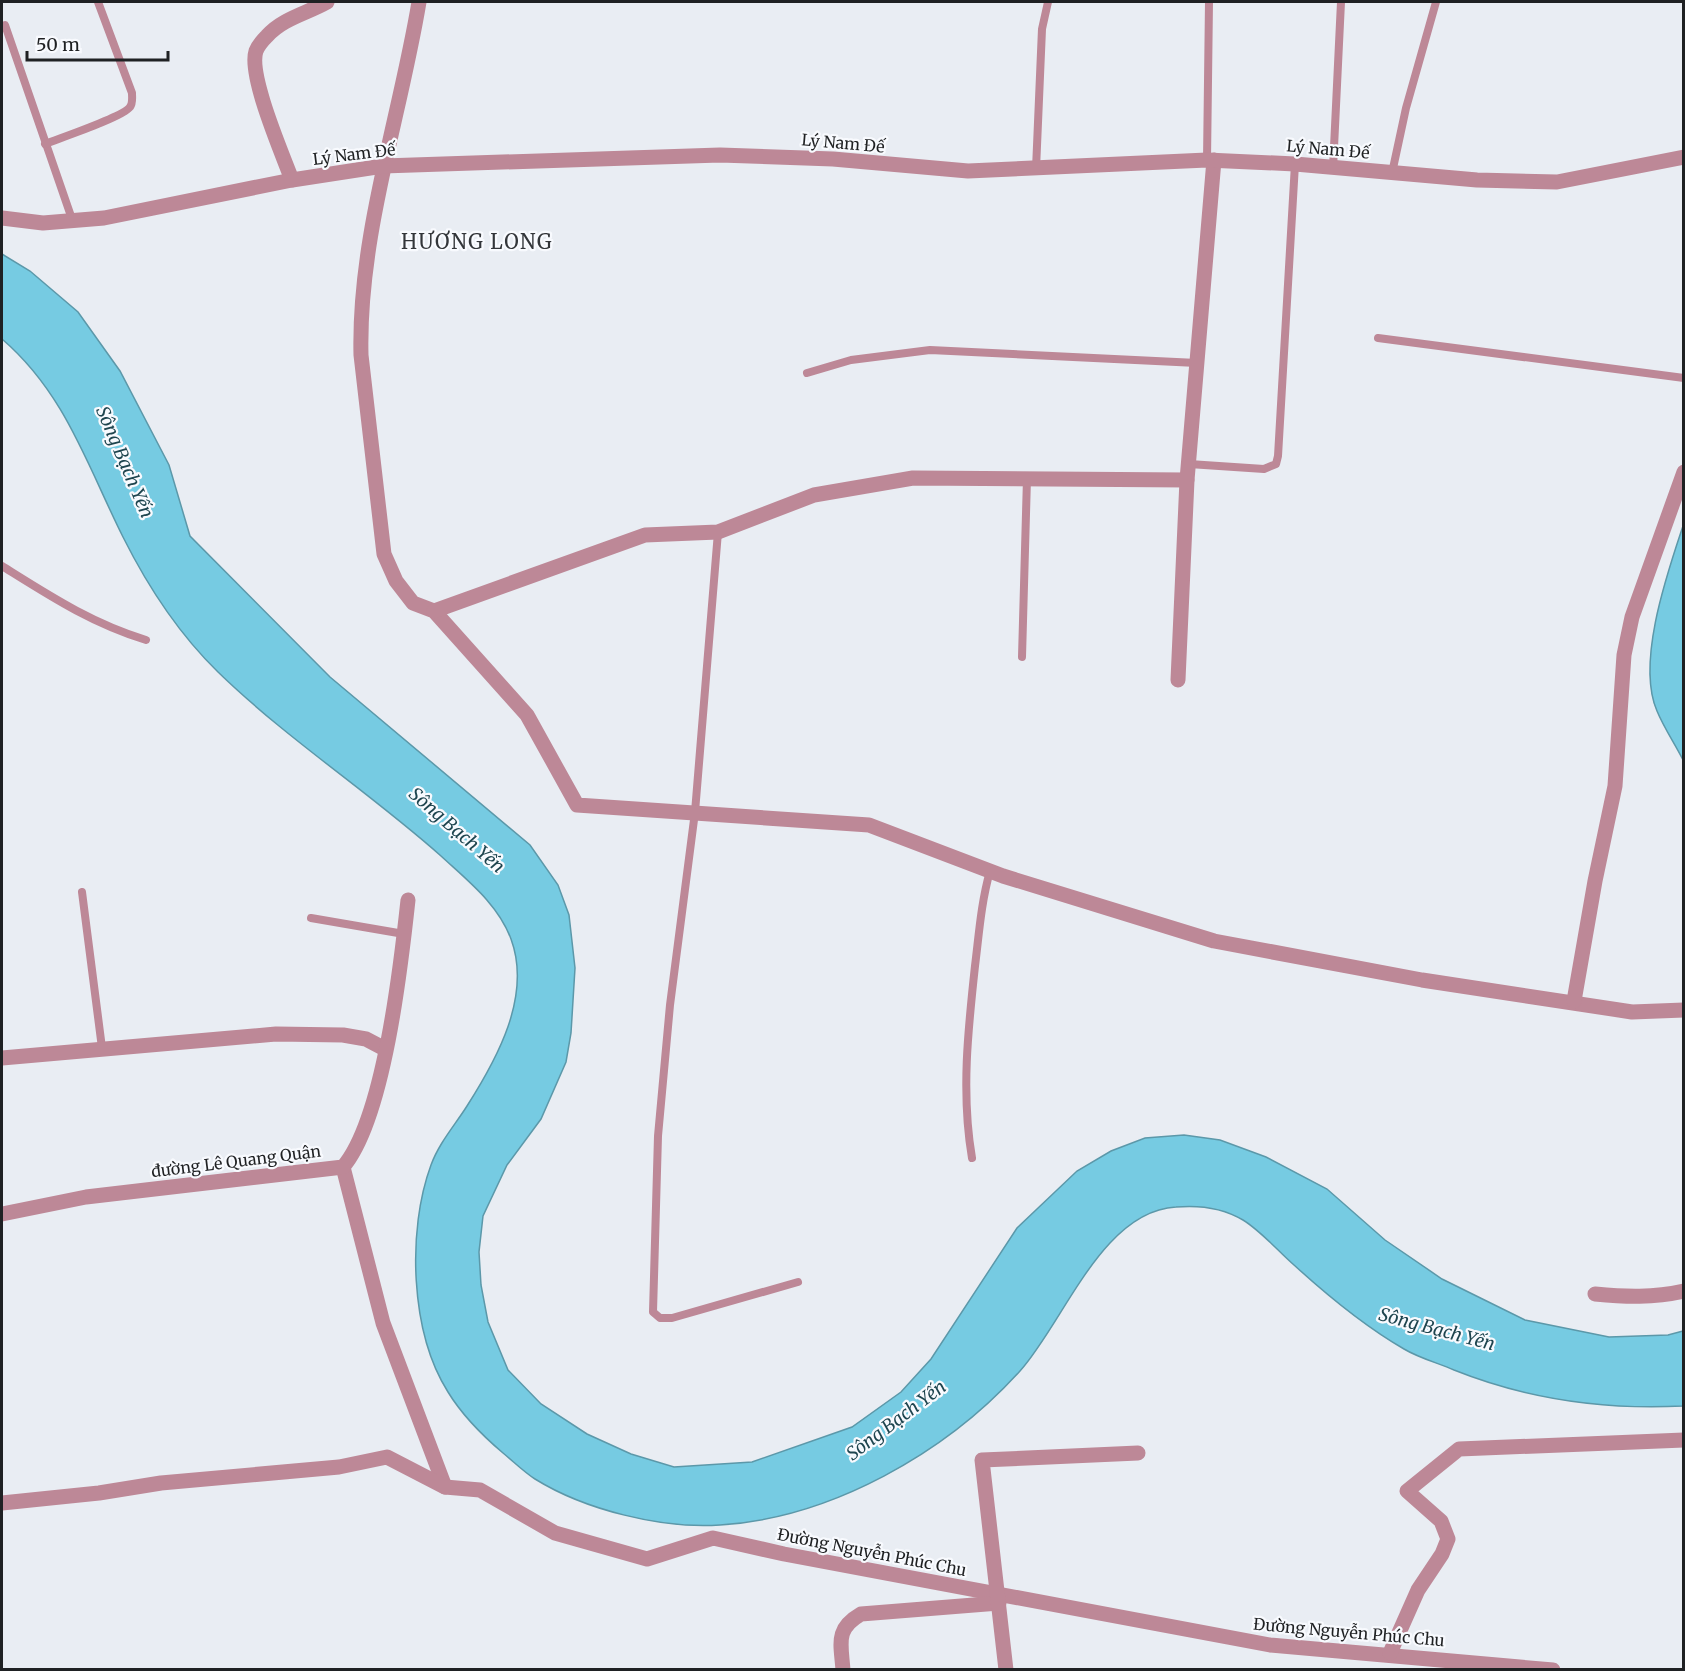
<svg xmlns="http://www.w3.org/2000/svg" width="1685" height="1671" font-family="Merriweather,serif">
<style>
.water{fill:#76cbe2;stroke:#5c98a9;stroke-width:1.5}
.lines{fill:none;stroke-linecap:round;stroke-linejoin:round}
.service{stroke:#bd8897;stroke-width:8}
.minor{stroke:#bd8897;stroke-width:15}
.tertiary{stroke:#bd8897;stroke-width:15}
.labels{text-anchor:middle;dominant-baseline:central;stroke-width:4.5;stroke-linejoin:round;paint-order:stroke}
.street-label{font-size:16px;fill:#1f2123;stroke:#f8fafe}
.water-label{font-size:18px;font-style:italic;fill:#1e454f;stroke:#f8fafe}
.quarter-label{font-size:20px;letter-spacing:1.5px;fill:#33363a;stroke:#f8fafe}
</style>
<rect width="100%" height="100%" fill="#e9edf3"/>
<g class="water">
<path d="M 2,254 L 30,271 L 78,312 L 120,371 L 169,465 L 190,536 L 330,677 L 530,845 L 558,885 L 569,915 L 575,968 L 571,1033 L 566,1062 L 541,1119 L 507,1165 L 483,1216 L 479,1252 L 481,1285 L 488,1322 L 508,1370 L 541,1404 L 587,1434 L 631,1454 L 674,1467 L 752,1462 L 852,1427 L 901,1392 L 931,1359 L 1017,1228 L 1077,1171 L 1111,1151 L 1145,1138 L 1184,1135 L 1220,1140 L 1266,1157 L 1327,1189 L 1385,1240 L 1442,1279 L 1525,1320 L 1609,1337 L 1668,1335 L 1683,1331 L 1683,1406 C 1604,1410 1529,1400 1454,1370 C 1438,1363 1419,1358 1404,1349 C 1364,1326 1328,1296 1294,1265 C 1278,1251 1261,1231 1243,1220 C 1223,1208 1199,1205 1176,1207 C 1102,1211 1064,1322 1020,1371 C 946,1453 831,1518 720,1525 C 662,1529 585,1510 535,1479 C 524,1472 514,1462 503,1453 C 483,1436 462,1415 448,1392 C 410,1332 407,1230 431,1165 C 439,1143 455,1125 467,1106 C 497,1059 532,996 511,939 C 498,904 468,881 441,856 C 369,792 287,739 218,672 C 179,634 147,585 123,537 C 87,465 65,393 2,339 Z"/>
<path d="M 1683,526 L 1684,760 L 1683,760 C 1675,744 1664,728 1657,711 C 1636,663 1667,574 1683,526 Z"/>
</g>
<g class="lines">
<g class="service">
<path d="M 5,25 L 73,222"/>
<path d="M 45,144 C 60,138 123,117 130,107 C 133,103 132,98 132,93 L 98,2"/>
<path d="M 1207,160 L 1209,2"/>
<path d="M 1333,168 L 1341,2"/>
<path d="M 1036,169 L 1042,29 L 1048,2"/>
<path d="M 1392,173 L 1406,108 L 1436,2"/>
<path d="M 1378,338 L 1684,378"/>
<path d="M 807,373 L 851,360 L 930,350 L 1197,363"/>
<path d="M 1189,464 L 1264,469 L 1276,464 L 1278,456 L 1295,164"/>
<path d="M 718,532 L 695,812 L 670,1005 L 658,1136 L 653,1312 L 660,1318 L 672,1318 L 798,1282"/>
<path d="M 2,566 C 50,596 91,623 146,640"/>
<path d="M 1022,657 L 1027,478"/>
<path d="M 82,892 L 102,1048"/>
<path d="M 311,918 L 404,934"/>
<path d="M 972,1158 C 961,1094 968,1030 975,966 C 979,934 981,903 990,871"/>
</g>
<g class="minor">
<path d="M 419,2 C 400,117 358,237 361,355 L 384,554 L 396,581 L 413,603 L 434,611 L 527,715 L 577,805 L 869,825 L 1003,876 L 1214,941 L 1422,980 L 1632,1012 L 1684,1010"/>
<path d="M 292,180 C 282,153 248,75 256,51 C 258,46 264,39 267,36 C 283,18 308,13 327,2"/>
<path d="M 434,611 L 645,535 L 718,532 L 814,495 L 913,478 L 1187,480"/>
<path d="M 1178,680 L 1187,480 L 1214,160"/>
<path d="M 1574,1001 L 1595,881 L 1615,786 L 1624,655 L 1632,617 L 1684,472"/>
<path d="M 2,1058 L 276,1034 L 343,1035 L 366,1039 L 385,1049"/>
<path d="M 343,1167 L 383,1323 L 445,1487"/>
<path d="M 2,1214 L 86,1197 L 343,1167 C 384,1119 401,965 408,900"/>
<path d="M 1595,1294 C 1626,1297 1653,1298 1684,1291"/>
<path d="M 2,1503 L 99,1493 L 161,1483 L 339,1467 L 387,1457 L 445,1487 L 480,1490 L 555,1533 L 647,1559 L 713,1538 L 784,1554 L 1270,1645 L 1553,1670"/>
<path d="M 1390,1653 L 1418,1590 L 1442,1554 L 1448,1539 L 1441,1521 L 1407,1491 L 1459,1449 L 1684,1440"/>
<path d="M 843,1670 C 841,1643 835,1629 861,1614 L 999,1603"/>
<path d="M 1006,1670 L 982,1460 L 1138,1453"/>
</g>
<path class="tertiary" d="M 2,218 L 43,223 L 104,218 L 292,180 L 383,166 L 720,155 L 833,159 L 968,171 L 1207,160 L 1295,164 L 1477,180 L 1557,182 L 1684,157"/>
</g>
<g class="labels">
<g class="street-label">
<text transform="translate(843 143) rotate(5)">Lý Nam Đế</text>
<text transform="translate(1328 149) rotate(5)">Lý Nam Đế</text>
<text transform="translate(354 154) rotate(-7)">Lý Nam Đế</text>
<text transform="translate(236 1161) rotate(-7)">đường Lê Quang Quận</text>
<text transform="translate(872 1552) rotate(11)">Đường Nguyễn Phúc Chu</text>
<text transform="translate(1349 1632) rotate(5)">Đường Nguyễn Phúc Chu</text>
</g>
<g class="water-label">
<text transform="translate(125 462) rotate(67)">Sông Bạch Yến</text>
<text transform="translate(457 830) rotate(41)">Sông Bạch Yến</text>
<text transform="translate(1437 1329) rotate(15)">Sông Bạch Yến</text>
<text transform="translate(896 1420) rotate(-37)">Sông Bạch Yến</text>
</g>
<g class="quarter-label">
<text x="477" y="241">HƯƠNG LONG</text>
</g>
</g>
<rect width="1685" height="1671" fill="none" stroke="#1f2123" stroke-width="6"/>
<path d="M27 51v9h141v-9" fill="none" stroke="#1f2123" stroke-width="3"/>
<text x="36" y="51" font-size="18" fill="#1f2123" stroke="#f8fafe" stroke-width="4.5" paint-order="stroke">50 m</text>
</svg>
